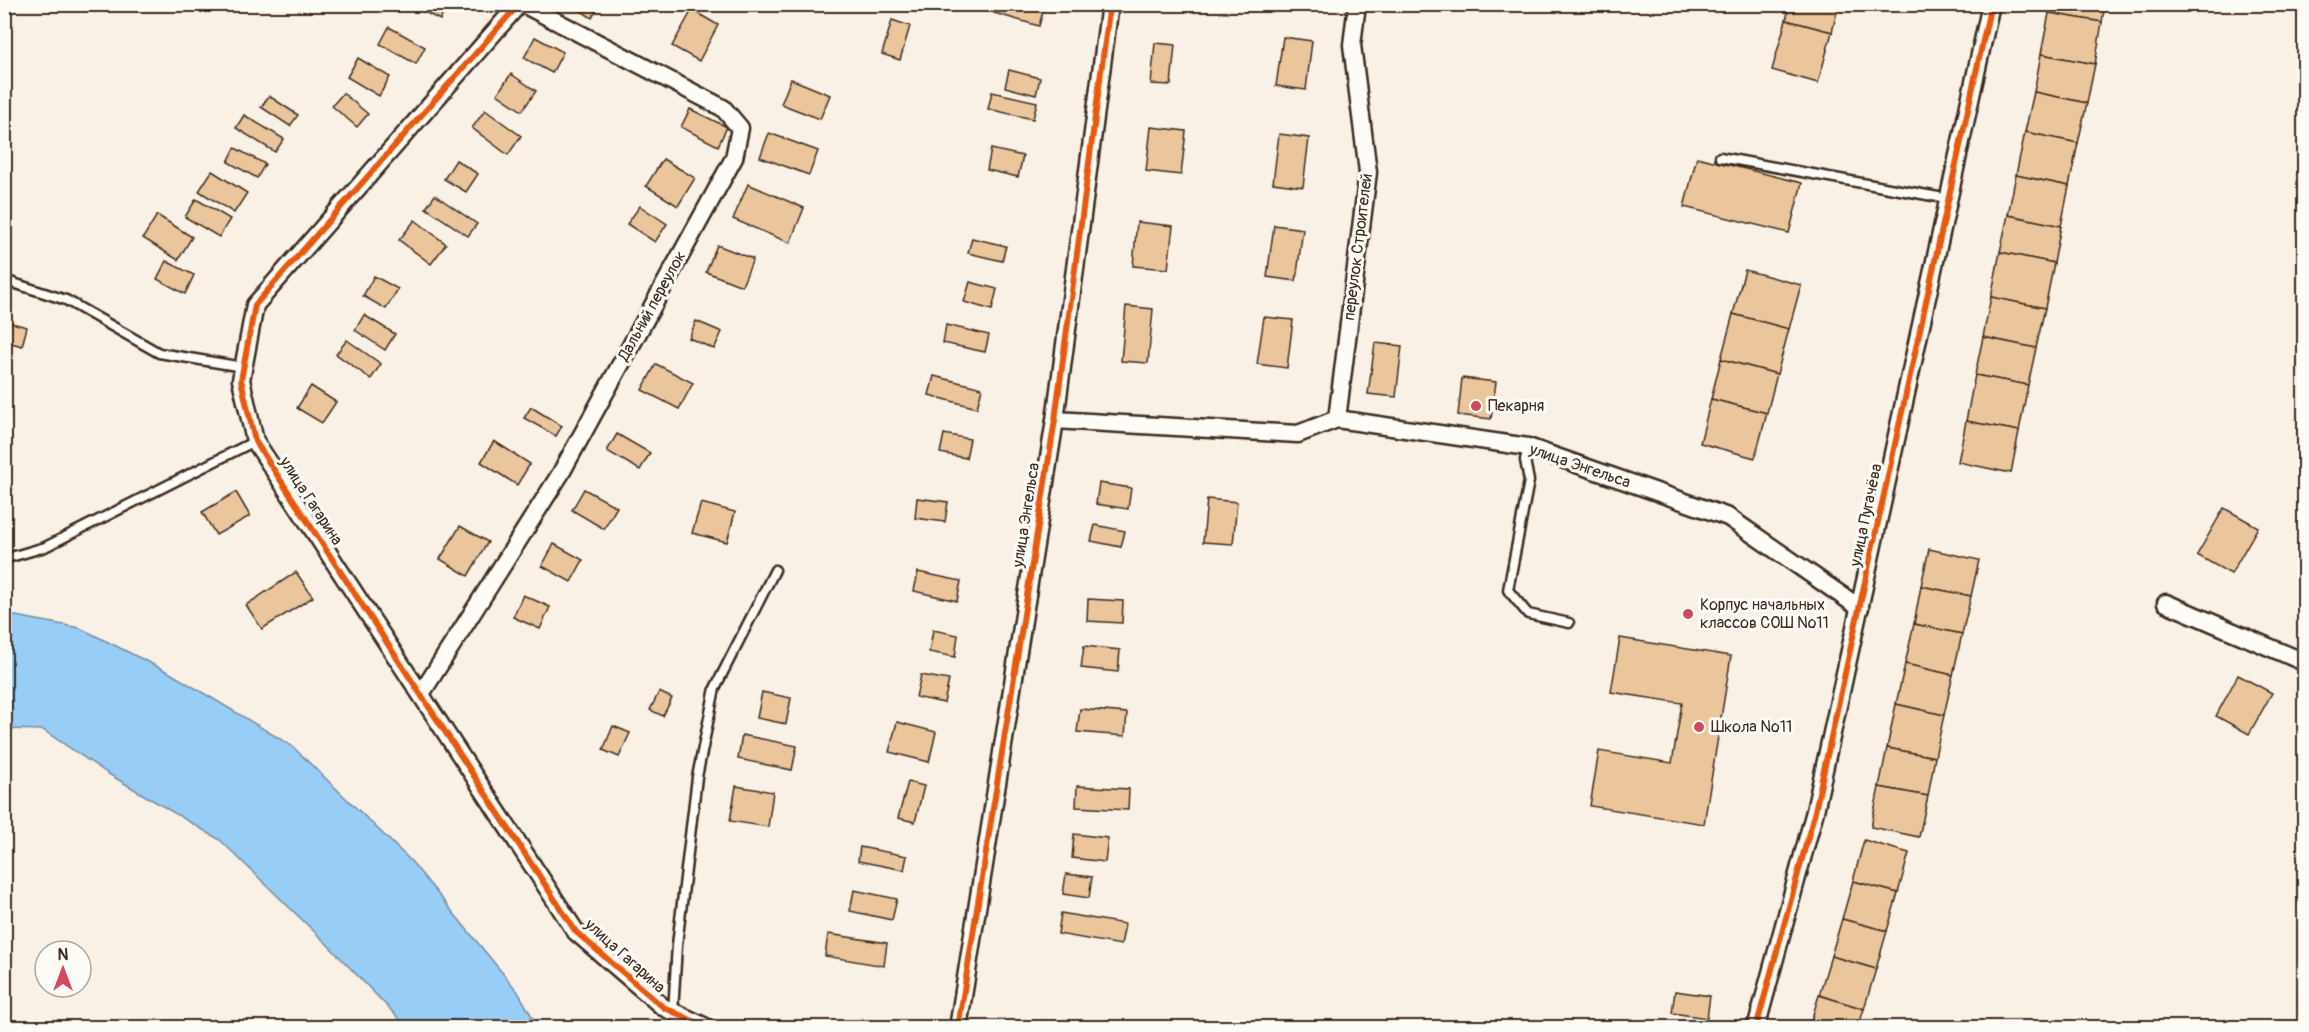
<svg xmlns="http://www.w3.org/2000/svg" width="2309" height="1032" font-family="Pangolin,sans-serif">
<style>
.water{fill:#98cdf6;stroke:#738ca0;stroke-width:1.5}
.building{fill:#ebc59b;stroke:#3b2a1e;stroke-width:1.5}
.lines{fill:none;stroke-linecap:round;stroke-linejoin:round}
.service-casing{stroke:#3b2a1e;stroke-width:13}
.minor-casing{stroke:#3b2a1e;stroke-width:21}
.service{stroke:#fdfcf7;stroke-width:8}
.minor{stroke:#fdfcf7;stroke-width:16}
.cycleway-casing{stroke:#fdfcf7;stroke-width:10}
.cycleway{stroke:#e8590c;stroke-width:6}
.poi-dot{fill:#d1495b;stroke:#fdfcf7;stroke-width:2}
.labels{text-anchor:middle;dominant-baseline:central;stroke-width:6;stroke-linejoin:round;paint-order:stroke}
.street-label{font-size:16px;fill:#3b2a1e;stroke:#fdfcf7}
.poi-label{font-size:16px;fill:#3b2a1e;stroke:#fdfcf7;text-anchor:start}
</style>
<rect width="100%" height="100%" fill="#f9f1e5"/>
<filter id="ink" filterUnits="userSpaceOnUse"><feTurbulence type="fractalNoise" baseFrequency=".0167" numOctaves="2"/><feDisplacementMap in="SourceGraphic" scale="12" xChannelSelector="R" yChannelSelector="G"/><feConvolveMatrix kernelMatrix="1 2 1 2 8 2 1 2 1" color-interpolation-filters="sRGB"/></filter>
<g filter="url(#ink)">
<path class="water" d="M 5,614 L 80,628 L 170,673 L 292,746 L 411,861 L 518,992 L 538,1027 L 407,1027 L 327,944 L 220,840 L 107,773 L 43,730 L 5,729 Z"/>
<g class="building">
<path d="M 409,4 L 440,4 L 446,8 L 440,20 Z"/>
<path d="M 570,4 L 600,4 L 592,18 Z"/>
<path d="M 997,4 L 1045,4 L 1039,26 L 994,13 Z"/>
<path d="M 1790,4 L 1839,4 L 1832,32 L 1786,20 Z"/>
<path d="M 2051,4 L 2105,4 L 2102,22 L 2049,13 Z"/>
<path d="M 692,10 L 718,25 L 699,61 L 672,46 Z"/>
<path d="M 2049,13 L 2102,22 L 2095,64 L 2041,54 Z"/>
<path d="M 892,20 L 910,26 L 900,60 L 882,54 Z"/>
<path d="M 1786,20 L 1832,32 L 1818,83 L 1772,70 Z"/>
<path d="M 389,27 L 425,47 L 416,64 L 380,44 Z"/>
<path d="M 535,37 L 563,52 L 552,73 L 524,58 Z"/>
<path d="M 1283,37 L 1312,41 L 1306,90 L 1276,86 Z"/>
<path d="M 1155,43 L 1175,45 L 1171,85 L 1151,84 Z"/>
<path d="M 2041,54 L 2095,64 L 2087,103 L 2034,92 Z"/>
<path d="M 358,58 L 390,77 L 379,96 L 347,77 Z"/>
<path d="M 1009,70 L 1040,78 L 1036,95 L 1005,87 Z"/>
<path d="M 511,74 L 536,91 L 522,111 L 497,94 Z"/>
<path d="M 791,79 L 830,95 L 820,119 L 781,104 Z"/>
<path d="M 992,92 L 1037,102 L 1033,119 L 988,109 Z"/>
<path d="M 2034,92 L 2087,103 L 2078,143 L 2025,132 Z"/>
<path d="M 343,93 L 368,114 L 357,127 L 332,106 Z"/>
<path d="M 269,96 L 298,115 L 290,126 L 261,107 Z"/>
<path d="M 690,109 L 727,127 L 718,146 L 681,127 Z"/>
<path d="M 485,110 L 521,136 L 508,155 L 472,128 Z"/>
<path d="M 244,115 L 284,139 L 275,152 L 236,128 Z"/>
<path d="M 1151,127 L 1186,131 L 1181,175 L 1146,171 Z"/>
<path d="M 2025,132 L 2078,143 L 2069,186 L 2016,175 Z"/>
<path d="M 769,133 L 818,151 L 809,175 L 760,157 Z"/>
<path d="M 1279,134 L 1309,138 L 1303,187 L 1273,183 Z"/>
<path d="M 235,148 L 265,164 L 257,178 L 228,162 Z"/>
<path d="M 991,149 L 1023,156 L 1018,177 L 987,170 Z"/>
<path d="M 1697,157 L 1802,183 L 1789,233 L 1684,207 Z"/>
<path d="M 663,159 L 695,178 L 678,206 L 646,186 Z"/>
<path d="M 456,160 L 478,174 L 466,192 L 444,179 Z"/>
<path d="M 212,171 L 247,193 L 234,213 L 199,191 Z"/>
<path d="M 2016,175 L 2069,186 L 2061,226 L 2008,215 Z"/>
<path d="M 748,184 L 804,208 L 790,243 L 733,219 Z"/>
<path d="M 435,195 L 477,224 L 468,236 L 426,208 Z"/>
<path d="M 196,199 L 230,219 L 219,237 L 185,217 Z"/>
<path d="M 640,206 L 667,224 L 655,242 L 627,224 Z"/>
<path d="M 157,215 L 192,237 L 178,260 L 143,238 Z"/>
<path d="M 2008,215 L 2061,226 L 2054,263 L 2000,252 Z"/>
<path d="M 415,220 L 446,244 L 431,264 L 399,240 Z"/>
<path d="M 1137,222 L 1173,226 L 1168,269 L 1133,266 Z"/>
<path d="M 1274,225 L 1303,229 L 1296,281 L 1267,277 Z"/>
<path d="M 972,238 L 1006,246 L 1002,261 L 968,253 Z"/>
<path d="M 717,245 L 753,259 L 742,286 L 706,272 Z"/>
<path d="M 2000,252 L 2054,263 L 2045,308 L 1991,297 Z"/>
<path d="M 166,261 L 194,275 L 185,294 L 157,279 Z"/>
<path d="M 1745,270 L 1801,285 L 1789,329 L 1733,314 Z"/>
<path d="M 374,276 L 398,289 L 386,309 L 363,296 Z"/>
<path d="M 970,282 L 997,289 L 992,310 L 964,302 Z"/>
<path d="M 1991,297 L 2045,308 L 2036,348 L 1983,337 Z"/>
<path d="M 1126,306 L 1153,309 L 1148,363 L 1121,361 Z"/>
<path d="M 1733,314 L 1789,329 L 1777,374 L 1721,359 Z"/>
<path d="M 364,315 L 395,334 L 385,350 L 355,330 Z"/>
<path d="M 1264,317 L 1293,320 L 1287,368 L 1257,364 Z"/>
<path d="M 4,321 L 27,327 L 22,346 L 4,341 Z"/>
<path d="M 696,321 L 722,332 L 714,349 L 689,338 Z"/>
<path d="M 946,325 L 989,335 L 985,352 L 943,343 Z"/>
<path d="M 1983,337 L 2036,348 L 2028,385 L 1975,375 Z"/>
<path d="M 347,340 L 381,364 L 371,379 L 336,354 Z"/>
<path d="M 1375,343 L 1402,346 L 1396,397 L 1368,394 Z"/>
<path d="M 1721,359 L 1777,374 L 1767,413 L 1711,399 Z"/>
<path d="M 656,364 L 693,383 L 679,409 L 642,390 Z"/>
<path d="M 1975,375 L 2028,385 L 2019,431 L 1966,421 Z"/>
<path d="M 934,376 L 982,388 L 977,408 L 929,395 Z"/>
<path d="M 1462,378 L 1496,382 L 1491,419 L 1458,415 Z"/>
<path d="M 311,386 L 336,402 L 322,423 L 297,408 Z"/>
<path d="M 1711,399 L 1767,413 L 1755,458 L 1700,443 Z"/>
<path d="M 531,407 L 562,426 L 556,436 L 524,418 Z"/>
<path d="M 1966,421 L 2019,431 L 2011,473 L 1958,462 Z"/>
<path d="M 617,434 L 650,453 L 640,470 L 607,451 Z"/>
<path d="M 944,434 L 970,439 L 966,458 L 940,453 Z"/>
<path d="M 494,441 L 530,464 L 517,485 L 481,462 Z"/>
<path d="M 1099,483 L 1131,488 L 1128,509 L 1096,504 Z"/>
<path d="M 584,489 L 617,507 L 604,529 L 572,510 Z"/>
<path d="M 236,492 L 250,516 L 216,535 L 202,512 Z"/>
<path d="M 917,498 L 948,502 L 945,522 L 915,518 Z"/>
<path d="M 1207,499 L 1237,502 L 1233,544 L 1203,542 Z"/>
<path d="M 701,503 L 735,512 L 727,542 L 692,533 Z"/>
<path d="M 2224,508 L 2258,527 L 2231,574 L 2197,555 Z"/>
<path d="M 1095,525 L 1125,531 L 1121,547 L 1091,541 Z"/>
<path d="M 460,526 L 488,542 L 468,576 L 440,559 Z"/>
<path d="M 554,544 L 583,560 L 571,582 L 542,566 Z"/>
<path d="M 1929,549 L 1979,560 L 1971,596 L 1921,586 Z"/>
<path d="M 296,572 L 313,597 L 262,629 L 246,605 Z"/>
<path d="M 918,572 L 961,581 L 957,601 L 914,591 Z"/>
<path d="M 1921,586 L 1971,596 L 1962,634 L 1914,624 Z"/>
<path d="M 523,595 L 550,607 L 540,629 L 513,617 Z"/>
<path d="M 1088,599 L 1123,601 L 1122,623 L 1087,621 Z"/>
<path d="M 1914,624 L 1962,634 L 1953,675 L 1905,664 Z"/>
<path d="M 933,630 L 958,635 L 955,657 L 929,652 Z"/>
<path d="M 1620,638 L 1731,656 L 1704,824 L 1590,806 L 1599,751 L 1672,763 L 1682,703 L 1611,692 Z"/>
<path d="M 1084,646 L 1120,650 L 1118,672 L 1081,668 Z"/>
<path d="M 1905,664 L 1953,675 L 1944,715 L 1896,704 Z"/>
<path d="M 921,675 L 949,680 L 944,703 L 916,697 Z"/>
<path d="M 2238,675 L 2272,693 L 2249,734 L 2216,716 Z"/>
<path d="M 659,692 L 672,698 L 663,716 L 650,710 Z"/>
<path d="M 762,692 L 791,698 L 786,724 L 757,718 Z"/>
<path d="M 1896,704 L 1944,715 L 1935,757 L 1887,748 Z"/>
<path d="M 1080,709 L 1127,713 L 1125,736 L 1077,732 Z"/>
<path d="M 897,722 L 936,732 L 929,762 L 889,752 Z"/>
<path d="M 613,726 L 630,733 L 619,757 L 603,750 Z"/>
<path d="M 742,735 L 797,746 L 792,770 L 738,759 Z"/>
<path d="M 1887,748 L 1935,757 L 1928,796 L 1879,787 Z"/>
<path d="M 908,782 L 924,786 L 915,822 L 898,818 Z"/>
<path d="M 736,786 L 773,792 L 768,827 L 730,821 Z"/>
<path d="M 1077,786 L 1129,789 L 1128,810 L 1076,807 Z"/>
<path d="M 1879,787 L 1928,796 L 1919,837 L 1871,827 Z"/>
<path d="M 1074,834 L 1108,838 L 1105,862 L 1072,858 Z"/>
<path d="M 1864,840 L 1909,853 L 1898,893 L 1853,881 Z"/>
<path d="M 860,847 L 907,856 L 904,870 L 858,861 Z"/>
<path d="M 1066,874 L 1092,877 L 1089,898 L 1063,894 Z"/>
<path d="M 1853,881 L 1898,893 L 1887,931 L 1842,919 Z"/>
<path d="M 854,890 L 897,899 L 892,920 L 850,911 Z"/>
<path d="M 1061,913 L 1125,924 L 1121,945 L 1058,934 Z"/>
<path d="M 1842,919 L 1887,931 L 1876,969 L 1831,956 Z"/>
<path d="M 828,934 L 887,943 L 884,966 L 825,956 Z"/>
<path d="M 1831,956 L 1876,969 L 1864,1009 L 1819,995 Z"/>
<path d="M 1675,991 L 1710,996 L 1707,1018 L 1672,1013 Z"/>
<path d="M 1819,995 L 1864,1009 L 1858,1028 L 1809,1028 Z"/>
</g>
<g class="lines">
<defs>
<g id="service">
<path d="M 1720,157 L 1949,199"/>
<path d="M 4,280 L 66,300 L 159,353 L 243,367"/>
<path d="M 1528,447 L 1525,460 L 1529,481 L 1508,590 L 1528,614 L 1569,623"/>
<path d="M 4,559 L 45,547 L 255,441"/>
<path d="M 673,1012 L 677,945 L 697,777 L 715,688 L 775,570"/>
</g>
<g id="minor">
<path d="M 519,4 L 255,305 L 241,380 L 255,441 L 576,932 L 663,1007 L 708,1028"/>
<path d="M 1337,419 L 1368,172 L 1352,45 L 1357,4"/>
<path d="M 1055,420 L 1298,434 L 1337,419 L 1528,447 L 1728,517 L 1860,608"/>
<path d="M 2166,603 L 2304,662"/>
<path d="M 421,694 L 561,473 L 734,158 L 740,128 L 723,108 L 523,4"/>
<path d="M 958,1028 L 1055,420 L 1110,4"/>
<path d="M 1756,1028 L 1815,811 L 1991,4"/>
</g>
</defs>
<use href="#service" class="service-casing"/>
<use href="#minor" class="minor-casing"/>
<use href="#service" class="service"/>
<use href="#minor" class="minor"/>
<defs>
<g id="cycleway">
<path d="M 519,4 L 255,305 L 241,380 L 255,441 L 576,932 L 663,1007 L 708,1028"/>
<path d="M 958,1028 L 1055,420 L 1110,4"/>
<path d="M 1756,1028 L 1815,811 L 1991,4"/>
</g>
</defs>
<use href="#cycleway" class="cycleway-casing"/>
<use href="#cycleway" class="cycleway"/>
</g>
</g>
<g class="poi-dot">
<circle cx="1476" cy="406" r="6"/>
<circle cx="1688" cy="614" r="6"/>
<circle cx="1699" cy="727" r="6"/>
</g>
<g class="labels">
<g class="street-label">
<text transform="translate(1358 247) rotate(-83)">переулок Строителей</text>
<text transform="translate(652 306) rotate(-61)">Дальний переулок</text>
<text transform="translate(1580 466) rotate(19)">улица Энгельса</text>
<text transform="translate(311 501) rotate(57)">улица Гагарина</text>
<text transform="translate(1026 515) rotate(-81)">улица Энгельса</text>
<text transform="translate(1866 515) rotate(-78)">улица Пугачёва</text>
<text transform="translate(625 956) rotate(42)">улица Гагарина</text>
</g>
<g class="poi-label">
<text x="1488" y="406">Пекарня</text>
<text x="1700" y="605">Корпус начальных<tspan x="1700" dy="18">классов СОШ №11</tspan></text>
<text x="1711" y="727">Школа №11</text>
</g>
</g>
<rect width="2309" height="1032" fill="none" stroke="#fdfcf7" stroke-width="24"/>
<rect x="12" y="12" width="2285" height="1008" fill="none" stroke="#3b2a1e" stroke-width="2" filter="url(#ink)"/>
<g transform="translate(63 969)"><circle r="28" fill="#fdfcf7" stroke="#afa8a0" stroke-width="1.5"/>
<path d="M0-4.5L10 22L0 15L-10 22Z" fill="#d1495b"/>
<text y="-9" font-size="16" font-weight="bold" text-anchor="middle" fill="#3b2a1e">N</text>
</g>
</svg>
